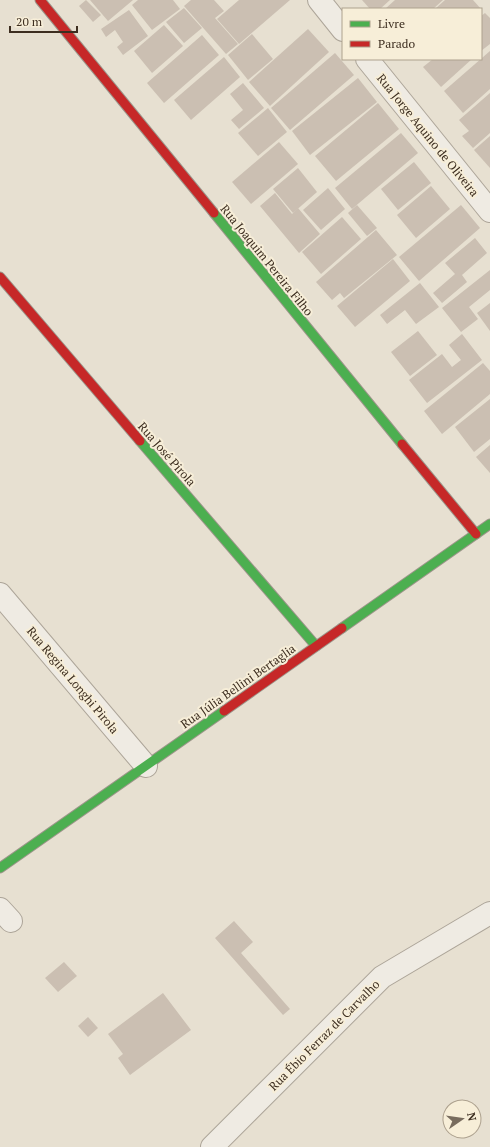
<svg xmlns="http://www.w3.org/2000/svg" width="490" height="1147" font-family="'PT Serif',serif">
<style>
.building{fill:#cbbfb2}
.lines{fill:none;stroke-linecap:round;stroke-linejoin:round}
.street-casing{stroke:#ada599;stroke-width:24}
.fast-casing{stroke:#9c958a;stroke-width:11}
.jam-casing{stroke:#9c958a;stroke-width:11}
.street{stroke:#efebe3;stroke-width:22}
.fast{stroke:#4caf50;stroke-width:9}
.jam{stroke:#c62828;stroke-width:9}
.labels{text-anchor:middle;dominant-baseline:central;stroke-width:4;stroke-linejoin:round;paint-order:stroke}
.street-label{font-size:12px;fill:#3d2e20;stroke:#f7eed8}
</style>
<rect width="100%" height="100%" fill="#e7e0d1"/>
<g class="building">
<path d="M 86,0 L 101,15 L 93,22 L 79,6 Z"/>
<path d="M 90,0 L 133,0 L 108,21 Z"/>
<path d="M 138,0 L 173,0 L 180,9 L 152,30 L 132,5 Z"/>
<path d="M 191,0 L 214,0 L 224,11 L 215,18 L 238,44 L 226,54 L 184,6 Z"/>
<path d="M 239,0 L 290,0 L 239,44 L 217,19 Z"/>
<path d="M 362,0 L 390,0 L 380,9 L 370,9 Z"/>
<path d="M 395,0 L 443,0 L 433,9 L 385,9 Z"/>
<path d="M 445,0 L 473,0 L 481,9 L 435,9 Z"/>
<path d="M 184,8 L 202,28 L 184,43 L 166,22 Z"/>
<path d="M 129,10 L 148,36 L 123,55 L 117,47 L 123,42 L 115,30 L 106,37 L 101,29 Z"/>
<path d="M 485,13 L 490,18 L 490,44 L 481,51 L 481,16 Z"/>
<path d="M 164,25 L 183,46 L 152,73 L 134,51 Z"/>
<path d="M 308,29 L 329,52 L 270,106 L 249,82 Z"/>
<path d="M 252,34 L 273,59 L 248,80 L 228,55 Z"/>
<path d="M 202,35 L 219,55 L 164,103 L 147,83 Z"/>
<path d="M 490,51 L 490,89 L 463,113 L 444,91 Z"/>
<path d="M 335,53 L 354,75 L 290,130 L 271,108 Z"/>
<path d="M 224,57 L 240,77 L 191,120 L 174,100 Z"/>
<path d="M 433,59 L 472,59 L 441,87 L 423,67 Z"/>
<path d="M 358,78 L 377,102 L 310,155 L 292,131 Z"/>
<path d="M 243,83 L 264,108 L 239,129 L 231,120 L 243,110 L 230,94 Z"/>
<path d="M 490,93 L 490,133 L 473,148 L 462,136 L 469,131 L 459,120 Z"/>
<path d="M 378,103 L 399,129 L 336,181 L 315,156 Z"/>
<path d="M 268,108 L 287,132 L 258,156 L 238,133 Z"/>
<path d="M 401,133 L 418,153 L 352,209 L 335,188 Z"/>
<path d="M 490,136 L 490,168 L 474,150 Z"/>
<path d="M 279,142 L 298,164 L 251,204 L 232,182 Z"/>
<path d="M 414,162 L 431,183 L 398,210 L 381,189 Z"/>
<path d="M 298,168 L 317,192 L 293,213 L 273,189 Z"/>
<path d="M 431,186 L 450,209 L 416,238 L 397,215 Z"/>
<path d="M 328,188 L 345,209 L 321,230 L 303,210 Z"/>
<path d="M 275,193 L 292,214 L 298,208 L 320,234 L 299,253 L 260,206 Z"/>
<path d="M 357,205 L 377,228 L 367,236 L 348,213 Z"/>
<path d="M 461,205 L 480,228 L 419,281 L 399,257 Z"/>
<path d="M 342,217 L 361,239 L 321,274 L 302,252 Z"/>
<path d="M 376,230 L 397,255 L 344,298 L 340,293 L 332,300 L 316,282 Z"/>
<path d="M 475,238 L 487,253 L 462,275 L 467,282 L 442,303 L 433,293 L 455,274 L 445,263 Z"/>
<path d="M 393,259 L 410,281 L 355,327 L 337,306 Z"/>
<path d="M 490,270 L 490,290 L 469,307 L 478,319 L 461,332 L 442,308 Z"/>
<path d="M 420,283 L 439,307 L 416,324 L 405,310 L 387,324 L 380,315 Z"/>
<path d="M 490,303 L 490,331 L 477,313 Z"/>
<path d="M 418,331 L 437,355 L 410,376 L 391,352 Z"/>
<path d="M 462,334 L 482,360 L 427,403 L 409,380 L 442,354 L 452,367 L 461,360 L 449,345 Z"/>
<path d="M 483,363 L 490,371 L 490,394 L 442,434 L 424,411 Z"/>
<path d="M 490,399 L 490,439 L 474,452 L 455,427 Z"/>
<path d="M 490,445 L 490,473 L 476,457 Z"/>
<path d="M 234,921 L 253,942 L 241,953 L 290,1009 L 283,1015 L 215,938 Z"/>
<path d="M 64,962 L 77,976 L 58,992 L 45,978 Z"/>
<path d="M 163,993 L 191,1030 L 130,1075 L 118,1058 L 123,1054 L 108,1034 Z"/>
<path d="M 88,1017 L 98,1028 L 88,1037 L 78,1026 Z"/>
</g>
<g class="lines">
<defs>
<g id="street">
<path d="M 319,0 L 343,30"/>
<path d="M 367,59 L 490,211"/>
<path d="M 0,594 L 146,766"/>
<path d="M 0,909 L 11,921"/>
<path d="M 212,1147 L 382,977 L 490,913"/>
</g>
<g id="fast">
<path d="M 214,213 L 402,444"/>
<path d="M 140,441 L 316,646"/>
<path d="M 342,628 L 490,524"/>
<path d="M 0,868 L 224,711"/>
</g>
<g id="jam">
<path d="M 40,0 L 214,213"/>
<path d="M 0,277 L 140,441"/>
<path d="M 402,444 L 476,534"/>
<path d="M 224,711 L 342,628"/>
</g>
</defs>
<use href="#street" class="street-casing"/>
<use href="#fast" class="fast-casing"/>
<use href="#jam" class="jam-casing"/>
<use href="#street" class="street"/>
<use href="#fast" class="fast"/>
<use href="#jam" class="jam"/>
</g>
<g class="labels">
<g class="street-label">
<text transform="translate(428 135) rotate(51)">Rua Jorge Aquino de Oliveira</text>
<text transform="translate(267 260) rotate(51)">Rua Joaquim Pereira Filho</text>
<text transform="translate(167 454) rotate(49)">Rua José Pirola</text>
<text transform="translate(73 680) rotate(50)">Rua Regina Longhi Pirola</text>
<text transform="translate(238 686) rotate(-35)">Rua Júlia Bellini Bertaglia</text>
<text transform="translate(324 1035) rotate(-45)">Rua Ébio Ferraz de Carvalho</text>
</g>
</g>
<rect x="342" y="8" width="140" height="52" fill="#f7eed8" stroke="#ada18e"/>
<rect x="350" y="21" width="20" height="6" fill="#4caf50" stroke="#ada18e"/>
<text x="378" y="28" font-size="12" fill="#3d2e20">Livre</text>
<rect x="350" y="41" width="20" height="6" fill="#c62828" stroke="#ada18e"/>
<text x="378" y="48" font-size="12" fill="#3d2e20">Parado</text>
<g transform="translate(462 1119) rotate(77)"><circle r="19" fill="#f7eed8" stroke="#ada18e"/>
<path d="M0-3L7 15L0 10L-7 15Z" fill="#786c5e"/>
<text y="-6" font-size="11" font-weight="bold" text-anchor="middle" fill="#3d2e20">N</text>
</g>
<path d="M10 26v6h67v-6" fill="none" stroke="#3d2e20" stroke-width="2"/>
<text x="16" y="26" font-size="12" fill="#3d2e20" stroke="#f7eed8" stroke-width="3" paint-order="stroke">20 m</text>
</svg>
